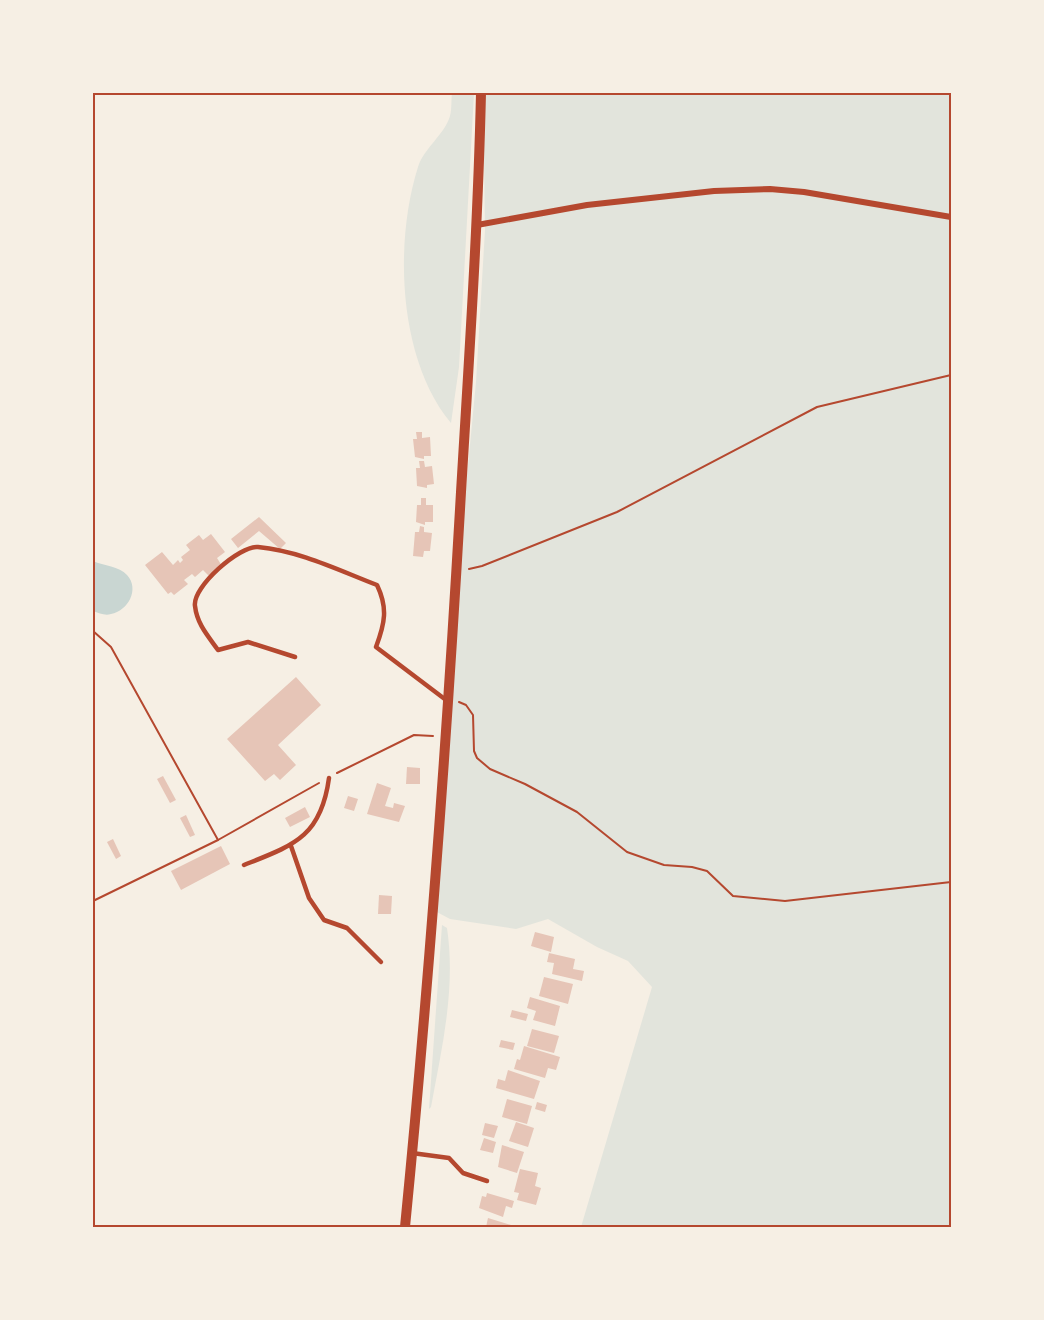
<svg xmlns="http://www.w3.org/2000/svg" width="1044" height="1320" font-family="'Open Sans',sans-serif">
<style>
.green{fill:#e2e4dc}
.water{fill:#c9d6d2}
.building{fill:#e6c5b7}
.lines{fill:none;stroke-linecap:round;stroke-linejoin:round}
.path{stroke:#b5482f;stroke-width:2}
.service{stroke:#b5482f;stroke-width:4.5}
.minor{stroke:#b5482f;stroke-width:6}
.tertiary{stroke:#b5482f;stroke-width:10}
.neatline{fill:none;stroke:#b5482f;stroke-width:2}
</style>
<rect width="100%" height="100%" fill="#f6efe4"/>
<g class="green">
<path d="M 452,93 L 474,93 L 459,367 L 451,423 C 398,359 394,243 418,167 C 424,148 445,134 450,116 C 452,109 451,100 452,93 Z"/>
<path d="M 483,93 L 951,93 L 951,1227 L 581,1227 L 652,987 L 628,961 L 597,947 L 548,919 L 516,929 L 450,919 L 435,911 L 465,497 L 476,382 L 485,230 Z"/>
<path d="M 442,925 L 447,928 C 456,989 442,1047 431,1107 L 429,1109 Z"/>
</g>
<path class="water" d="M 93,561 C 104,566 119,566 127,575 C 140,589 128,611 111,614 C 105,616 99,613 93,611 Z"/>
<g class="building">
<path d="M 416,432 L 422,432 L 422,438 L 430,437 L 431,456 L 424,456 L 424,459 L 415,457 L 413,439 L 417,439 Z"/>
<path d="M 419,461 L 424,461 L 425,467 L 432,466 L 434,484 L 427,485 L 427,488 L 417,486 L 416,468 L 420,468 Z"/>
<path d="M 421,498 L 426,498 L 426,505 L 433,505 L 433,522 L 425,522 L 425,525 L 416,522 L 417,505 L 421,505 Z"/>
<path d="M 259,517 L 286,543 L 280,549 L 259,531 L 238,548 L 231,539 Z"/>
<path d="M 420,526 L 424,527 L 424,532 L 432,533 L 430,551 L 424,551 L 423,557 L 413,556 L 415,532 L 419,532 Z"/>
<path d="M 211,534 L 225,552 L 217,558 L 222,566 L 209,576 L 203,570 L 195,577 L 192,574 L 184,580 L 188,584 L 174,595 L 171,592 L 168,594 L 145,565 L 162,552 L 173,565 L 178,560 L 180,563 L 183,560 L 181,557 L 190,550 L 186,545 L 199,535 L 203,540 Z"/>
<path d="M 296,677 L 321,705 L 278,745 L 296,765 L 280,780 L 274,774 L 265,781 L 227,739 Z"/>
<path d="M 407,767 L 420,768 L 420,784 L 406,784 Z"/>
<path d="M 163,776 L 176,800 L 170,803 L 157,779 Z"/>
<path d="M 377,783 L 391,788 L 385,806 L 393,808 L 394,803 L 405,806 L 399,822 L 367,814 Z"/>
<path d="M 348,796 L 358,799 L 354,811 L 344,808 Z"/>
<path d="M 305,807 L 310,817 L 290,827 L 285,818 Z"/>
<path d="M 186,815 L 195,835 L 190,837 L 180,818 Z"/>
<path d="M 113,839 L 121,856 L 116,859 L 107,842 Z"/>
<path d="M 221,846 L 230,864 L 181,890 L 171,871 Z"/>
<path d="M 379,895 L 392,896 L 391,914 L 378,914 Z"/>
<path d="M 535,932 L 554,937 L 551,952 L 531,946 Z"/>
<path d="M 549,953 L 575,959 L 573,969 L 584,971 L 582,981 L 552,974 L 554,963 L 547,962 Z"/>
<path d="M 544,977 L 573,984 L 568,1004 L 539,996 Z"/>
<path d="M 530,997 L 560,1006 L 555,1026 L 533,1020 L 536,1011 L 527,1008 Z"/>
<path d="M 512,1010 L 528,1014 L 526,1021 L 510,1017 Z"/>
<path d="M 532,1029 L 559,1036 L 554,1053 L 527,1046 Z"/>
<path d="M 501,1040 L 515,1043 L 513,1050 L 499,1047 Z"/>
<path d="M 524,1046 L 560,1057 L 556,1070 L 548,1068 L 545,1078 L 514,1069 L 517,1059 L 520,1060 Z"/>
<path d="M 508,1070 L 540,1081 L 534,1099 L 496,1088 L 498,1079 L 505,1081 Z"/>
<path d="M 507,1099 L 532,1106 L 527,1124 L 502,1117 Z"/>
<path d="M 537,1102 L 547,1105 L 545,1112 L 535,1109 Z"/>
<path d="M 516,1122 L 534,1128 L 528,1147 L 509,1141 Z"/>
<path d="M 485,1123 L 498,1126 L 494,1138 L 482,1135 Z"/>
<path d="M 484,1138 L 496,1142 L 493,1153 L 480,1150 Z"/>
<path d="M 502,1145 L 524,1152 L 517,1173 L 498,1167 Z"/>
<path d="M 520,1169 L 538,1173 L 535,1186 L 541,1188 L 536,1205 L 517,1200 L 519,1193 L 514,1192 Z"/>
<path d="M 487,1193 L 514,1201 L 512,1208 L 506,1206 L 503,1217 L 479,1208 L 482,1196 L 486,1197 Z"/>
<path d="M 488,1218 L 511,1225 L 511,1227 L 486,1227 Z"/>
</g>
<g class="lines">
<g class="path">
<path d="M 469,569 L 482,566 L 617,512 L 817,407 L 951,375"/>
<path d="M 93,631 L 111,647 L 218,840"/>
<path d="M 459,702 L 466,705 L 473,715 L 474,751 L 477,758 L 490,769 L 525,784 L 577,812 L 627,852 L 664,865 L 692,867 L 707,871 L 733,896 L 785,901 L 951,882"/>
<path d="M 337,773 L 414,735 L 433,736"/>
<path d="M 93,901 L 218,840 L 319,783"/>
</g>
<g class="service">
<path d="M 295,657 L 248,642 L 218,650 C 208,636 197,624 195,606 C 192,587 240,545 258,547 C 300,551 338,570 377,585 C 388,608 385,623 376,647 L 446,700"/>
<path d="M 291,846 L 309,898 L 324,920 L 347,928 L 381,962"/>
<path d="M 244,865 C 294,845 321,837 329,778"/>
<path d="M 412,1153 L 449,1158 L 463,1173 L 487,1181"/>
</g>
<path class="minor" d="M 477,225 L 587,205 L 714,191 L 770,189 L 804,192 L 951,217"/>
<path class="tertiary" d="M 405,1227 C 429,982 447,738 461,492 C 469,359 478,226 481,93"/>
</g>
<rect width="1044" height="1320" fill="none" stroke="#f6efe4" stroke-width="189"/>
<rect x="94" y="94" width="856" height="1132" class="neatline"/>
</svg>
